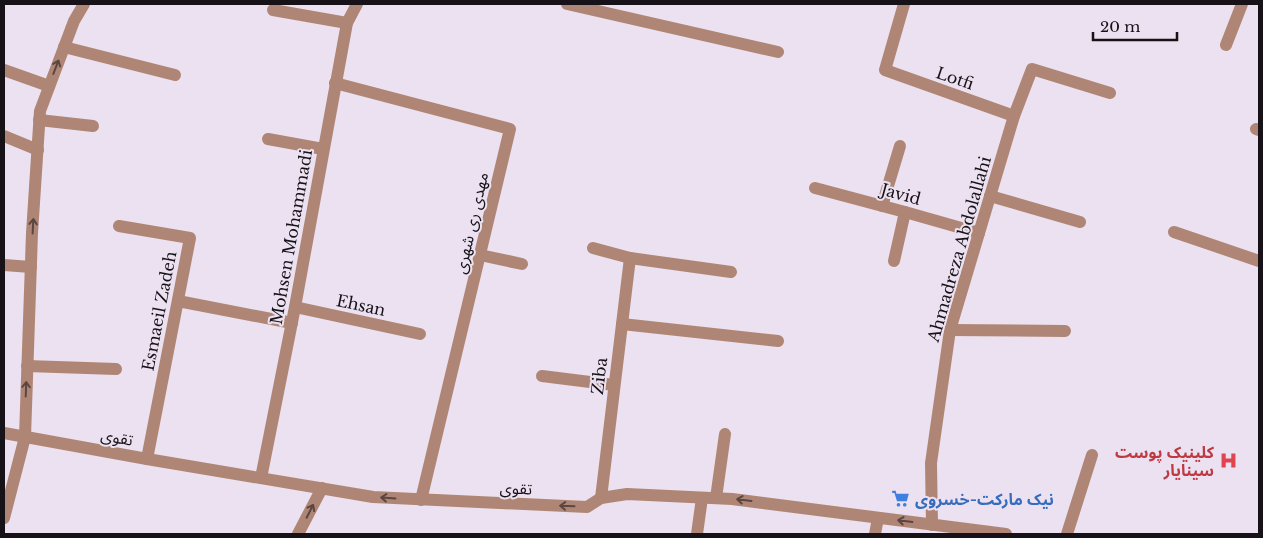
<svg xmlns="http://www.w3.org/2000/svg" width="1263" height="538" font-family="'Libre Baskerville','Noto Sans Arabic',serif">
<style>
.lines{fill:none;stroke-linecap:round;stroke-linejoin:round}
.minor{stroke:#af8675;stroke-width:12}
.oneway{stroke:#5b4641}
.labels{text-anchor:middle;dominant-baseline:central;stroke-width:4;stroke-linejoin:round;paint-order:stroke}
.street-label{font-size:16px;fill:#161217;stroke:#ece1f0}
.health-label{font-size:16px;font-weight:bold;fill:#be3a42;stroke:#ece1f0;text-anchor:end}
.shop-label{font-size:16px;font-weight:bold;fill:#366cbe;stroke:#ece1f0;text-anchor:start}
</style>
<rect width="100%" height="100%" fill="#ece1f0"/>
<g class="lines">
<g class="minor">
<path d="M 567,4 L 778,52"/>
<path d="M 904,4 L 885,70 L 1014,116"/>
<path d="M 273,10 L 347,23"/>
<path d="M 1226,45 L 1242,4"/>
<path d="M 64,47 L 175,75"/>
<path d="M 4,70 L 49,86"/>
<path d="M 335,83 L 510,129 L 421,500"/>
<path d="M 39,120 L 93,126"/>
<path d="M 1256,129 L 1259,130"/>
<path d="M 4,136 L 38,150"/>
<path d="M 268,139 L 323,149"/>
<path d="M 815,188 L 905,212 L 979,233"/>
<path d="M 990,196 L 1080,222"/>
<path d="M 882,206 L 900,146"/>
<path d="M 119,226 L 190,238 L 147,459"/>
<path d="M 1174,232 L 1259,261"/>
<path d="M 593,248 L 630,258 L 731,272"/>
<path d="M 480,255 L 522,264"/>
<path d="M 894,261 L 905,212"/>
<path d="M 4,265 L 31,267"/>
<path d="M 178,301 L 292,323"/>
<path d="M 295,307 L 420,334"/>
<path d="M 622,324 L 778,341"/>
<path d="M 950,330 L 1065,331"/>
<path d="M 27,366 L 116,369"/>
<path d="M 542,376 L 614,385"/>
<path d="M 4,433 L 147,459 L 373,497 L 587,507 L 601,498 L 627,494 L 732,499 L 1006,534"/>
<path d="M 261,478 L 295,307 L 347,23 L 357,4"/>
<path d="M 601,498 L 630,258"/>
<path d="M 716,498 L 725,434"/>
<path d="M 4,518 L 25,437 L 32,233 L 40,111 L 74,21 L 84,4"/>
<path d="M 932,525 L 931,463 L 950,330 L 1014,116 L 1032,69 L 1110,93"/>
<path d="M 298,534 L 322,488"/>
<path d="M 697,534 L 702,498"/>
<path d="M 875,534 L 878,518"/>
<path d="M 1067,534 L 1092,455"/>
</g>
</g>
<defs><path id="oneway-shaft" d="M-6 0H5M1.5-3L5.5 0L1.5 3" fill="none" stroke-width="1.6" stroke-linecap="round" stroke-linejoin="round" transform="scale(1.25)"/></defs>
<g class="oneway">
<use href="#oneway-shaft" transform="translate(56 67) rotate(-69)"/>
<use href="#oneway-shaft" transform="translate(33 226) rotate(-87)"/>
<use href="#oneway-shaft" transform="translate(26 389) rotate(-88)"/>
<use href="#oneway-shaft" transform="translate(388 498) rotate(-176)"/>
<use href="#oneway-shaft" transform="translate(744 500) rotate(-173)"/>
<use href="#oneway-shaft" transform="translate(567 506) rotate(-178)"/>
<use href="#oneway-shaft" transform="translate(310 511) rotate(-63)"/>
<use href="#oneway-shaft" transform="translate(905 521) rotate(-173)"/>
</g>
<defs>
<symbol id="hospital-bare" viewBox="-9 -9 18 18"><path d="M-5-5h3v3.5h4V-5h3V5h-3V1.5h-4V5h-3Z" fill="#e0444e" stroke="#ece1f0" stroke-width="2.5" paint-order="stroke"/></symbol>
<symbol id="supermarket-bare" viewBox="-9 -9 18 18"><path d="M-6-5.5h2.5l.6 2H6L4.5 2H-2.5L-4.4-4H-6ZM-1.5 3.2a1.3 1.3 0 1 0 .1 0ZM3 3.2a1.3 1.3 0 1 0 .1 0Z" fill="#3f7fe0" stroke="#ece1f0" stroke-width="2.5" paint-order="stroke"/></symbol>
</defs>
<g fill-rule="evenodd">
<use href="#hospital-bare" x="1216" y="448" width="25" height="25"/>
<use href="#supermarket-bare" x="888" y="486" width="25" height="25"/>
</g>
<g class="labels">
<g class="street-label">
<text transform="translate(955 78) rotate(19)">Lotfi</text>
<text transform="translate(901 194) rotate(15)">Javid</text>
<text transform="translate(471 223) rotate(-77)">مهدی ری شهری</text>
<text transform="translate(291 237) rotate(-80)">Mohsen Mohammadi</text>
<text transform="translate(959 249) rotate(-74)">Ahmadreza Abdolallahi</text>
<text transform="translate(361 305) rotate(12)">Ehsan</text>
<text transform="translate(159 311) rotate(-79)">Esmaeil Zadeh</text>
<text transform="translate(599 376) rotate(-83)">Ziba</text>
<text transform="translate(117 437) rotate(10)">تقوی</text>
<text transform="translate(516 488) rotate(2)">تقوی</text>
</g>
<g class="health-label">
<text x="1214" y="452">کلینیک پوست<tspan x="1214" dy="18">سینایار</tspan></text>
</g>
<g class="shop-label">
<text x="915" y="499">نیک مارکت-خسروی</text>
</g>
</g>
<rect width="1263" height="538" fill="none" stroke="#161217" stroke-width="10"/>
<path d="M1093 32v8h84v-8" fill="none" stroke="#161217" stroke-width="2.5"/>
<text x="1100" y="32" font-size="15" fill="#161217" stroke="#ece1f0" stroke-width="4" paint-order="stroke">20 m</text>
</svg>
